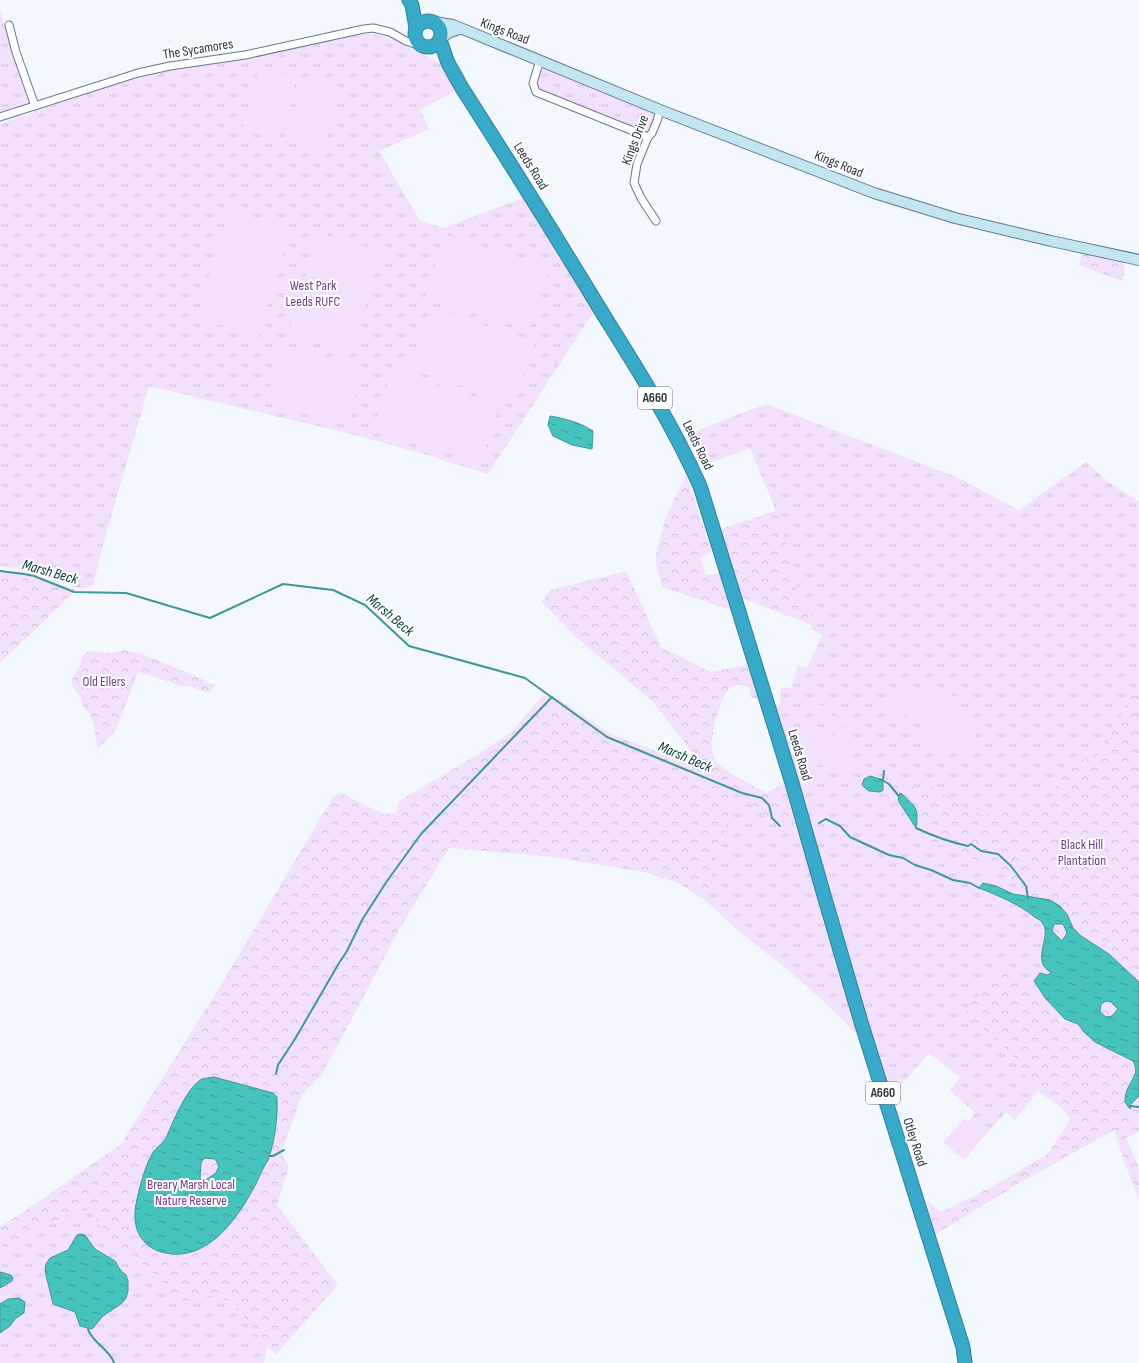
<svg xmlns="http://www.w3.org/2000/svg" width="1139" height="1363" font-family="'Sofia Sans Condensed',sans-serif">
<style>
.grass{fill:url(#grass-tufts)}
.forest{fill:url(#forest-crowns)}
.garden{fill:#f3e0fd}
.water{fill:url(#water-ripples);stroke:#3e9897;fill-rule:evenodd}
.lines{fill:none;stroke-linecap:round;stroke-linejoin:round}
.stream{stroke:#3e9897;stroke-width:2}
.street-casing{stroke:#627891;stroke-width:9}
.secondary-casing{stroke:#627891;stroke-width:12}
.highway-casing{stroke:#338099;stroke-width:15}
.street{stroke:#fff;stroke-width:7}
.secondary{stroke:#c3e5ef;stroke-width:10}
.highway{stroke:#38a9c9;stroke-width:13}
.labels{text-anchor:middle;dominant-baseline:central;stroke-width:4;stroke-linejoin:round;paint-order:stroke}
.shield{fill:#fff;stroke:#6a7179;stroke-width:1}
.shield-label{font-size:13px;font-weight:bold;fill:#2a343f}
.street-label{font-size:14px;fill:#2a343f;stroke:#fff}
.park-label{font-size:14px;fill:#723a8c;stroke:#fff}
.water-label{font-size:15px;font-style:italic;fill:#06413e;stroke:#fff}
</style>
<defs>
<pattern id="grass-tufts" width="24" height="20" patternUnits="userSpaceOnUse"><rect width="24" height="20" fill="#f3e0fd"/><path d="M3 7l-1-3M5 7V3M7 7l1-3M15 17l-1-3M17 17v-4M19 17l1-3" fill="none" stroke="#d0c1da"/></pattern>
<pattern id="forest-crowns" width="20" height="18" patternUnits="userSpaceOnUse"><rect width="20" height="18" fill="#f3e0fd"/><path d="M2 6a3 3 0 1 1 6 0M12 15a3 3 0 1 1 6 0" fill="none" stroke="#d0c1da"/></pattern>
<pattern id="water-ripples" width="26" height="14" patternUnits="userSpaceOnUse"><rect width="26" height="14" fill="#47c3bd"/><path d="M2 4q2-2 4 0t4 0M15 11q2-2 4 0t4 0" fill="none" stroke="#3b9f9b"/></pattern>
</defs>
<rect width="100%" height="100%" fill="#f3f8fe"/>
<g class="grass">
<path d="M 0,11 L 31,105 L 0,114 Z"/>
<path d="M 368,34 L 383,36 L 391,38 L 439,63 L 445,70 L 457,90 L 420,110 L 429,129 L 379,151 L 420,221 L 443,228 L 526,197 L 595,310 L 488,474 L 417,452 L 351,434 L 149,386 L 105,538 L 93,586 L 79,589 L 38,569 L 0,566 L 0,124 L 131,78 L 161,71 L 249,58 L 355,35 Z"/>
<path d="M 541,67 L 656,111 L 657,113 L 649,131 L 642,131 L 539,90 L 537,82 Z"/>
<path d="M 766,404 L 959,478 L 1019,510 L 1086,462 L 1110,483 L 1139,501 L 1139,1110 L 1002,1045 L 1017,1061 L 1035,1089 L 1038,1091 L 1015,1120 L 1006,1112 L 987,1133 L 978,1125 L 978,1122 L 970,1119 L 975,1113 L 950,1090 L 960,1077 L 929,1053 L 898,1089 L 891,1094 L 885,1081 L 847,956 L 775,705 L 780,705 L 781,687 L 791,688 L 798,666 L 807,668 L 822,635 L 811,629 L 812,625 L 742,598 L 721,529 L 776,511 L 750,448 L 702,466 L 685,435 Z"/>
<path d="M 735,791 L 784,831 L 799,829 L 862,1039 L 821,999 L 787,969 L 736,929 L 705,900 Z"/>
<path d="M 91,1209 L 99,1224 L 118,1247 L 160,1278 L 177,1304 L 210,1295 L 231,1302 L 267,1347 L 264,1363 L 0,1363 L 0,1244 L 4,1248 L 73,1212 Z"/>
</g>
<g class="forest">
<path d="M 1084,253 L 1122,262 L 1125,267 L 1123,281 L 1078,265 Z"/>
<path d="M 686,475 L 712,552 L 700,558 L 706,575 L 719,573 L 730,610 L 662,587 L 655,560 L 665,519 Z"/>
<path d="M 776,511 L 790,557 L 792,576 L 800,598 L 812,616 L 812,625 L 742,598 L 721,529 Z"/>
<path d="M 0,571 L 24,574 L 76,590 L 0,663 Z"/>
<path d="M 626,571 L 661,647 L 710,672 L 748,665 L 758,700 L 750,697 L 750,688 C 743,685 736,683 730,688 C 719,698 707,746 714,759 C 720,769 754,786 766,793 L 784,783 L 799,829 L 784,831 L 735,791 L 705,900 L 678,883 L 644,872 L 553,857 L 449,848 L 400,928 L 323,1073 L 302,1094 L 281,1153 L 289,1167 L 277,1205 L 338,1285 L 276,1354 L 267,1347 L 231,1302 L 210,1295 L 177,1304 L 160,1278 L 118,1247 L 99,1224 L 91,1209 L 73,1212 L 4,1248 L 0,1244 L 0,1227 L 38,1202 L 121,1144 L 219,988 L 333,797 L 340,793 L 384,814 L 396,813 L 399,801 L 480,753 L 512,731 L 543,695 L 559,699 L 609,733 L 661,753 L 704,767 L 652,701 L 576,637 L 542,602 L 551,590 Z"/>
<path d="M 124,650 L 142,654 L 202,679 L 207,683 L 216,684 L 209,693 L 189,686 L 182,686 L 138,672 L 116,730 L 98,749 C 94,738 96,725 90,715 C 89,712 86,710 84,708 C 82,704 82,699 80,696 C 77,691 72,690 72,683 C 72,674 81,669 82,657 L 88,651 L 111,653 Z"/>
<path d="M 1139,685 L 1139,982 L 1109,954 L 1081,936 L 1073,928 L 1067,914 L 1026,897 L 1016,881 L 982,865 L 955,847 L 935,844 L 906,827 L 890,798 L 882,793 L 887,774 L 921,791 L 932,787 L 979,816 L 997,812 L 1040,814 L 1049,806 L 1060,773 L 1077,761 L 1095,758 Z"/>
<path d="M 1054,924 L 1063,924 L 1067,933 L 1062,942 L 1052,931 Z"/>
<path d="M 1004,961 L 1030,986 L 1038,988 L 1046,999 L 1065,1019 L 1078,1024 L 1084,1032 L 1095,1042 L 1133,1061 C 1139,1074 1129,1082 1125,1096 L 1131,1104 L 1139,1096 L 1139,1132 L 1126,1138 L 1139,1168 L 1139,1200 L 1125,1164 L 1114,1130 L 1018,1184 L 933,1236 L 927,1200 L 941,1212 L 990,1188 L 1048,1154 L 1070,1119 L 1062,1108 L 1035,1089 L 1017,1061 L 1002,1045 L 985,1030 L 962,1017 Z"/>
<path d="M 1106,1001 L 1111,1002 L 1118,1009 L 1112,1016 L 1106,1017 L 1100,1012 L 1101,1004 Z"/>
</g>
<g class="garden">
<path d="M 259,67 L 297,79 L 279,141 L 242,130 Z"/>
<path d="M 303,78 L 341,89 L 323,152 L 286,141 Z"/>
<path d="M 229,210 L 291,230 L 258,337 L 196,318 Z"/>
<path d="M 318,233 L 381,251 L 351,354 L 288,335 Z"/>
<path d="M 445,234 L 549,268 L 529,330 L 425,297 Z"/>
<path d="M 430,308 L 535,341 L 514,403 L 409,369 Z"/>
<path d="M 280,347 L 362,368 L 348,426 L 266,403 Z"/>
<path d="M 392,370 L 500,405 L 480,464 L 373,428 Z"/>
<path d="M 890,687 L 910,692 L 931,691 L 955,696 L 983,751 L 953,750 L 918,742 L 922,721 L 906,716 L 893,716 L 879,710 Z"/>
<path d="M 812,698 L 819,699 L 818,705 L 831,707 L 831,715 L 849,719 L 849,722 L 854,724 L 854,728 L 826,723 L 818,724 Z"/>
<path d="M 807,729 L 821,737 C 839,732 842,735 857,745 L 848,775 L 834,769 L 819,765 L 800,769 L 799,756 Z"/>
<path d="M 965,1118 L 968,1121 L 970,1119 L 978,1122 L 978,1125 L 987,1133 L 964,1160 L 943,1142 Z"/>
</g>
<g class="water">
<path d="M 550,416 C 566,419 579,422 593,431 L 592,449 L 572,445 L 553,436 L 548,425 Z"/>
<path d="M 870,776 L 880,779 L 883,783 L 883,790 L 880,792 L 869,791 L 862,785 L 864,779 Z"/>
<path d="M 901,793 C 916,808 919,806 916,828 L 899,802 L 898,795 Z"/>
<path d="M 983,883 L 996,886 L 1013,894 L 1050,900 L 1060,906 L 1067,914 L 1073,928 L 1081,936 L 1109,954 L 1139,982 L 1139,1096 L 1131,1104 L 1130,1109 L 1125,1102 C 1125,1097 1126,1091 1129,1086 C 1134,1076 1139,1072 1133,1061 L 1095,1042 L 1084,1032 L 1078,1024 L 1065,1019 L 1046,999 L 1034,981 L 1040,973 L 1047,975 L 1050,974 L 1051,972 C 1030,962 1052,936 1043,924 C 1042,921 1038,919 1036,918 C 1019,904 999,896 979,888 ZM 1054,924 L 1063,924 L 1067,933 L 1062,941 L 1052,931 ZM 1106,1001 L 1111,1002 L 1118,1009 L 1112,1016 L 1106,1017 L 1100,1012 L 1101,1004 Z"/>
<path d="M 214,1077 L 273,1093 L 277,1097 C 278,1116 275,1141 268,1160 C 266,1164 263,1168 261,1173 C 246,1206 215,1258 172,1254 C 165,1253 158,1252 152,1248 C 139,1240 134,1227 135,1212 C 136,1198 145,1166 152,1154 C 156,1147 164,1143 167,1136 C 173,1121 188,1086 202,1079 C 205,1078 210,1078 214,1077 ZM 204,1158 L 215,1159 L 219,1166 L 216,1173 L 204,1181 L 200,1178 L 201,1163 Z"/>
<path d="M 80,1234 L 85,1235 L 95,1249 L 115,1261 L 121,1271 L 126,1275 L 128,1281 L 128,1291 L 126,1298 L 121,1304 L 103,1316 L 92,1329 L 80,1326 L 75,1312 L 53,1304 L 46,1275 L 45,1270 L 46,1264 L 50,1258 L 68,1250 L 77,1235 Z"/>
<path d="M 0,1272 L 11,1275 L 13,1278 L 12,1281 L 0,1288 Z"/>
<path d="M 19,1298 L 25,1302 L 24,1313 L 15,1319 L 10,1326 L 0,1333 L 0,1304 L 8,1299 Z"/>
</g>
<g class="lines">
<g class="stream">
<path d="M 0,571 L 24,574 L 34,576 L 74,592 L 126,593 L 210,618 L 283,584 L 333,590 L 365,605 L 409,646 L 525,678 L 607,737 L 742,793 L 762,798 L 769,805 L 772,818 L 780,826"/>
<path d="M 880,779 L 889,784 L 898,795"/>
<path d="M 883,781 L 884,771"/>
<path d="M 819,823 L 826,819 L 840,826 L 850,837 L 889,855 L 903,858 L 915,865 L 931,870 L 953,880 L 970,883 L 979,888"/>
<path d="M 916,828 C 933,836 949,842 968,846 L 971,844 L 981,851 L 998,854 L 1011,866 L 1026,886 L 1028,898"/>
<path d="M 276,1074 L 278,1065 L 295,1039 L 339,963 L 347,951 L 362,920 L 387,881 L 421,834 L 552,697"/>
<path d="M 1130,1106 L 1139,1107"/>
<path d="M 269,1156 L 273,1156 L 284,1150"/>
<path d="M 88,1329 C 92,1343 110,1349 114,1363"/>
</g>
<defs>
<g id="street">
<path d="M 9,25 L 16,52 L 35,106"/>
<path d="M 540,60 L 533,83 L 536,92 L 648,137"/>
<path d="M 0,117 L 138,73 L 170,66 L 245,55 L 364,29 L 373,28 L 390,32 L 406,41 L 421,46"/>
<path d="M 656,221 L 641,198 L 634,183 L 637,164 L 648,137 L 652,133 L 657,121 L 660,110"/>
</g>
<g id="secondary">
<path d="M 434,22 L 453,25 L 660,110 L 874,193 L 955,218 L 1051,241 L 1139,260"/>
<path d="M 441,38 L 450,32 L 460,29"/>
</g>
<g id="highway">
<path d="M 409,0 L 412,5 L 416,28"/>
<circle cx="428" cy="34" r="13"/>
<path d="M 440,40 L 448,63 L 462,88 C 510,163 557,238 603,314 C 638,370 673,425 700,486 L 792,783 L 821,885 L 861,1022 L 963,1347 L 965,1363"/>
</g>
</defs>
<use href="#street" class="street-casing"/>
<use href="#secondary" class="secondary-casing"/>
<use href="#highway" class="highway-casing"/>
<use href="#street" class="street"/>
<use href="#secondary" class="secondary"/>
<use href="#highway" class="highway"/>
</g>
<g class="labels">
<g class="shield">
<rect x="638" y="387" width="34" height="22" rx="3"/>
<rect x="866" y="1082" width="34" height="22" rx="3"/>
</g>
<g class="shield-label">
<text x="655" y="398">A660</text>
<text x="883" y="1093">A660</text>
</g>
<g class="street-label">
<text transform="translate(505 31) rotate(21)">Kings Road</text>
<text transform="translate(198 49) rotate(-9)">The Sycamores</text>
<text transform="translate(635 140) rotate(-69)">Kings Drive</text>
<text transform="translate(839 164) rotate(22)">Kings Road</text>
<text transform="translate(531 166) rotate(58)">Leeds Road</text>
<text transform="translate(698 445) rotate(64)">Leeds Road</text>
<text transform="translate(800 755) rotate(73)">Leeds Road</text>
<text transform="translate(915 1142) rotate(72)">Otley Road</text>
</g>
<g class="park-label">
<text x="313" y="285">West Park<tspan x="313" dy="16">Leeds RUFC</tspan></text>
<text x="104" y="681">Old Ellers</text>
<text x="1082" y="844">Black Hill<tspan x="1082" dy="16">Plantation</tspan></text>
<text x="191" y="1184">Breary Marsh Local<tspan x="191" dy="16">Nature Reserve</tspan></text>
</g>
<g class="water-label">
<text transform="translate(50 572) rotate(16)">Marsh Beck</text>
<text transform="translate(390 615) rotate(40)">Marsh Beck</text>
<text transform="translate(685 757) rotate(23)">Marsh Beck</text>
</g>
</g>
</svg>
